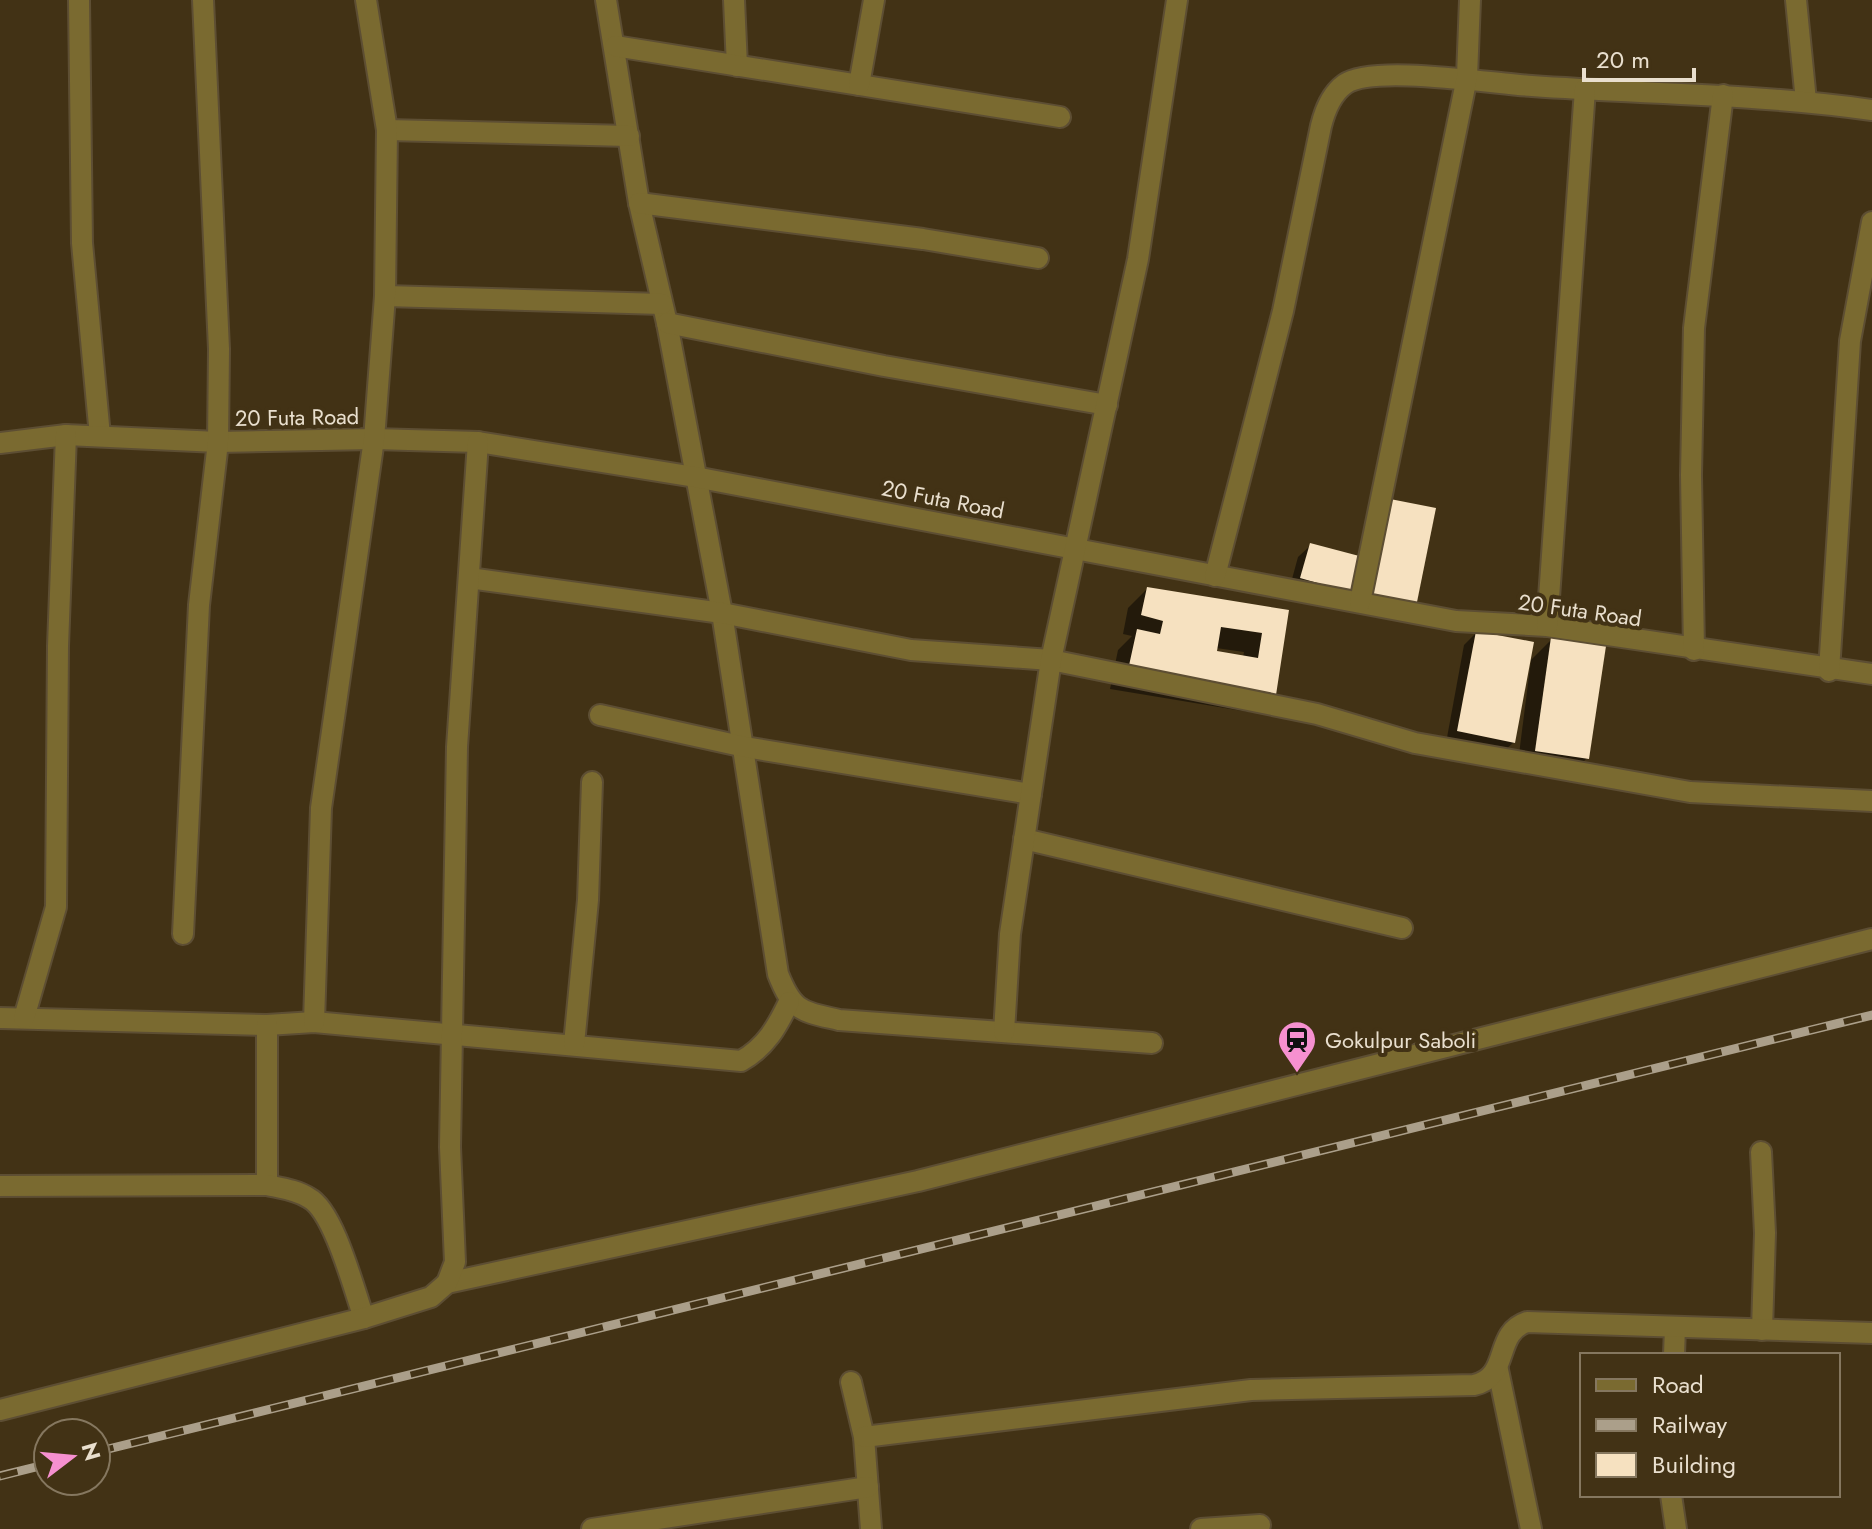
<svg xmlns="http://www.w3.org/2000/svg" width="1872" height="1529" font-family="Jost,sans-serif">
<style>
.shadow{fill:#0007;fill-rule:evenodd}
.building{fill:#f6e1c0;fill-rule:evenodd}
.lines{fill:none;stroke-linecap:round;stroke-linejoin:round}
.minor-casing{stroke:#5d4e33;stroke-width:24}
.minor{stroke:#7a6a30;stroke-width:20}
.rail-casing{stroke:#ab9f8a;stroke-width:9}
.rail{stroke:#423215;stroke-width:6;stroke-dasharray:18;stroke-linecap:butt}
.labels{text-anchor:middle;dominant-baseline:central;stroke-width:8;stroke-linejoin:round;paint-order:stroke}
.street-label{font-size:22px;fill:#e9dfce;stroke:#423215}
.poi-label{font-size:22px;fill:#e9dfce;stroke:#423215;text-anchor:start}
</style>
<rect width="100%" height="100%" fill="#423215"/>
<g class="shadow">
<path d="M 1311,545 L 1360,559 L 1339,604 L 1289,590 L 1298,557 Z"/>
<path d="M 1147,589 L 1286,612 L 1274,694 L 1255,713 L 1110,689 L 1118,650 L 1132,636 L 1123,634 L 1128,608 ZM 1216,648 L 1244,652 L 1243,657 L 1215,652 Z"/>
<path d="M 1476,633 L 1514,742 L 1501,754 L 1446,743 L 1464,645 Z"/>
<path d="M 1552,639 L 1587,758 L 1568,777 L 1517,770 L 1531,660 Z"/>
</g>
<g class="building">
<path d="M 1385,498 L 1436,508 L 1416,607 L 1366,596 Z"/>
<path d="M 1310,543 L 1363,557 L 1353,593 L 1300,578 Z"/>
<path d="M 1147,587 L 1289,610 L 1276,695 L 1128,670 L 1137,629 L 1160,634 L 1163,621 L 1141,615 ZM 1221,627 L 1262,633 L 1258,658 L 1217,651 Z"/>
<path d="M 1476,631 L 1534,642 L 1515,743 L 1457,731 Z"/>
<path d="M 1551,637 L 1606,646 L 1589,759 L 1535,751 Z"/>
</g>
<g class="lines">
<defs>
<g id="minor">
<path d="M 79,0 L 82,243 L 100,436"/>
<path d="M 606,0 L 639,203 L 667,323 L 722,613 L 778,974 C 793,1012 801,1011 839,1020 L 1152,1043"/>
<path d="M 734,0 L 737,66"/>
<path d="M 1796,0 L 1806,101"/>
<path d="M 615,46 L 1060,117"/>
<path d="M 859,85 L 874,0"/>
<path d="M 387,130 L 629,136"/>
<path d="M 639,203 L 923,239 L 1038,258"/>
<path d="M 385,296 L 662,304"/>
<path d="M 667,323 L 884,366 L 1107,405"/>
<path d="M 0,443 L 66,435 L 218,442 L 374,439 L 478,442 L 695,477 L 1456,621 L 1547,626 L 1872,674"/>
<path d="M 1215,576 L 1283,311 L 1321,126 C 1325,110 1331,94 1345,84 C 1373,64 1495,84 1532,86 C 1646,94 1759,94 1872,110"/>
<path d="M 469,578 L 722,613 L 911,650 L 1051,660 L 1317,714 L 1415,743 L 1690,792 L 1872,801"/>
<path d="M 1360,602 L 1467,77 L 1470,0"/>
<path d="M 1547,626 L 1585,89"/>
<path d="M 1694,650 L 1691,475 L 1694,328 L 1723,95"/>
<path d="M 1829,671 L 1850,341 L 1872,222"/>
<path d="M 600,715 L 745,747 L 1031,794"/>
<path d="M 1024,839 L 1402,928"/>
<path d="M 183,934 L 199,605 L 218,442 L 219,349 L 203,0"/>
<path d="M 0,1018 L 267,1025 L 314,1022 L 741,1061 C 766,1047 777,1027 789,1002"/>
<path d="M 24,1018 L 56,907 L 58,646 L 66,435"/>
<path d="M 314,1022 L 321,808 L 374,439 L 385,296 L 387,130 L 366,0"/>
<path d="M 267,1025 L 267,1185"/>
<path d="M 1004,1032 L 1010,934 L 1051,660 L 1138,259 L 1177,0"/>
<path d="M 574,1044 L 588,900 L 592,782"/>
<path d="M 1761,1152 L 1765,1233 L 1762,1330"/>
<path d="M 0,1186 L 267,1185 C 281,1188 297,1190 309,1198 C 334,1211 354,1290 364,1318"/>
<path d="M 447,1283 L 918,1181 L 1872,939"/>
<path d="M 1674,1355 L 1675,1327"/>
<path d="M 1498,1370 L 1531,1529"/>
<path d="M 851,1382 L 864,1437 L 871,1529"/>
<path d="M 0,1410 L 364,1318 L 431,1297 L 447,1283 L 455,1262 L 450,1147 L 457,747 L 478,442"/>
<path d="M 864,1437 L 1251,1390 L 1474,1385 C 1511,1377 1493,1333 1527,1322 L 1872,1333"/>
<path d="M 1671,1495 L 1676,1529"/>
<path d="M 592,1529 L 868,1487"/>
<path d="M 1201,1529 L 1260,1525"/>
</g>
</defs>
<use href="#minor" class="minor-casing"/>
<use href="#minor" class="minor"/>
<defs>
<g id="rail">
<path d="M 96,1452 L 1872,1015"/>
<path d="M 0,1476 L 48,1464"/>
</g>
</defs>
<use href="#rail" class="rail-casing"/>
<use href="#rail" class="rail"/>
</g>
<defs>
<symbol id="station-pin" viewBox="-11 -11 22 30"><path d="M0 17L-7.5 6A9.5 9.5 0 1 1 7.5 6Z" fill="#f690d0" stroke="#423215"/><path d="M-3-6H3Q5-6 5-4V2Q5 4 3 4L4.5 6H3L1.5 4h-3L-3 6H-4.5L-3 4Q-5 4-5 2V-4Q-5-6-3-6ZM-3.5-4v3h7v-3ZM-3.5 1v1.5H-2V1ZM2 1v1.5H3.5V1Z" fill="#111"/></symbol>
</defs>
<g fill-rule="evenodd">
<use href="#station-pin" x="1275" y="1018" width="44" height="60"/>
</g>
<g class="labels">
<g class="street-label">
<text transform="translate(297 417) rotate(-1)">20 Futa Road</text>
<text transform="translate(943 499) rotate(11)">20 Futa Road</text>
<text transform="translate(1580 610) rotate(8)">20 Futa Road</text>
</g>
<g class="poi-label">
<text x="1325" y="1040">Gokulpur Saboli</text>
</g>
</g>
<rect x="1580" y="1353" width="260" height="144" fill="#423215" stroke="#85775f" stroke-width="2"/>
<rect x="1596" y="1379" width="40" height="12" fill="#7a6a30" stroke="#85775f" stroke-width="2"/>
<text x="1652" y="1393" font-size="24" fill="#e9dfce">Road</text>
<rect x="1596" y="1419" width="40" height="12" fill="#ab9f8a" stroke="#85775f" stroke-width="2"/>
<text x="1652" y="1433" font-size="24" fill="#e9dfce">Railway</text>
<rect x="1596" y="1453" width="40" height="24" fill="#f6e1c0" stroke="#85775f" stroke-width="2"/>
<text x="1652" y="1473" font-size="24" fill="#e9dfce">Building</text>
<g transform="translate(72 1457) rotate(74)"><circle r="38" fill="#423215" stroke="#85775f" stroke-width="2"/>
<path d="M0-6L14 30L0 20L-14 30Z" fill="#f690d0"/>
<text y="-12" font-size="22" font-weight="bold" text-anchor="middle" fill="#e9dfce">N</text>
</g>
<path d="M1584 68v12h110v-12" fill="none" stroke="#e9dfce" stroke-width="4"/>
<text x="1596" y="68" font-size="24" fill="#e9dfce" stroke="#423215" stroke-width="6" paint-order="stroke">20 m</text>
</svg>
